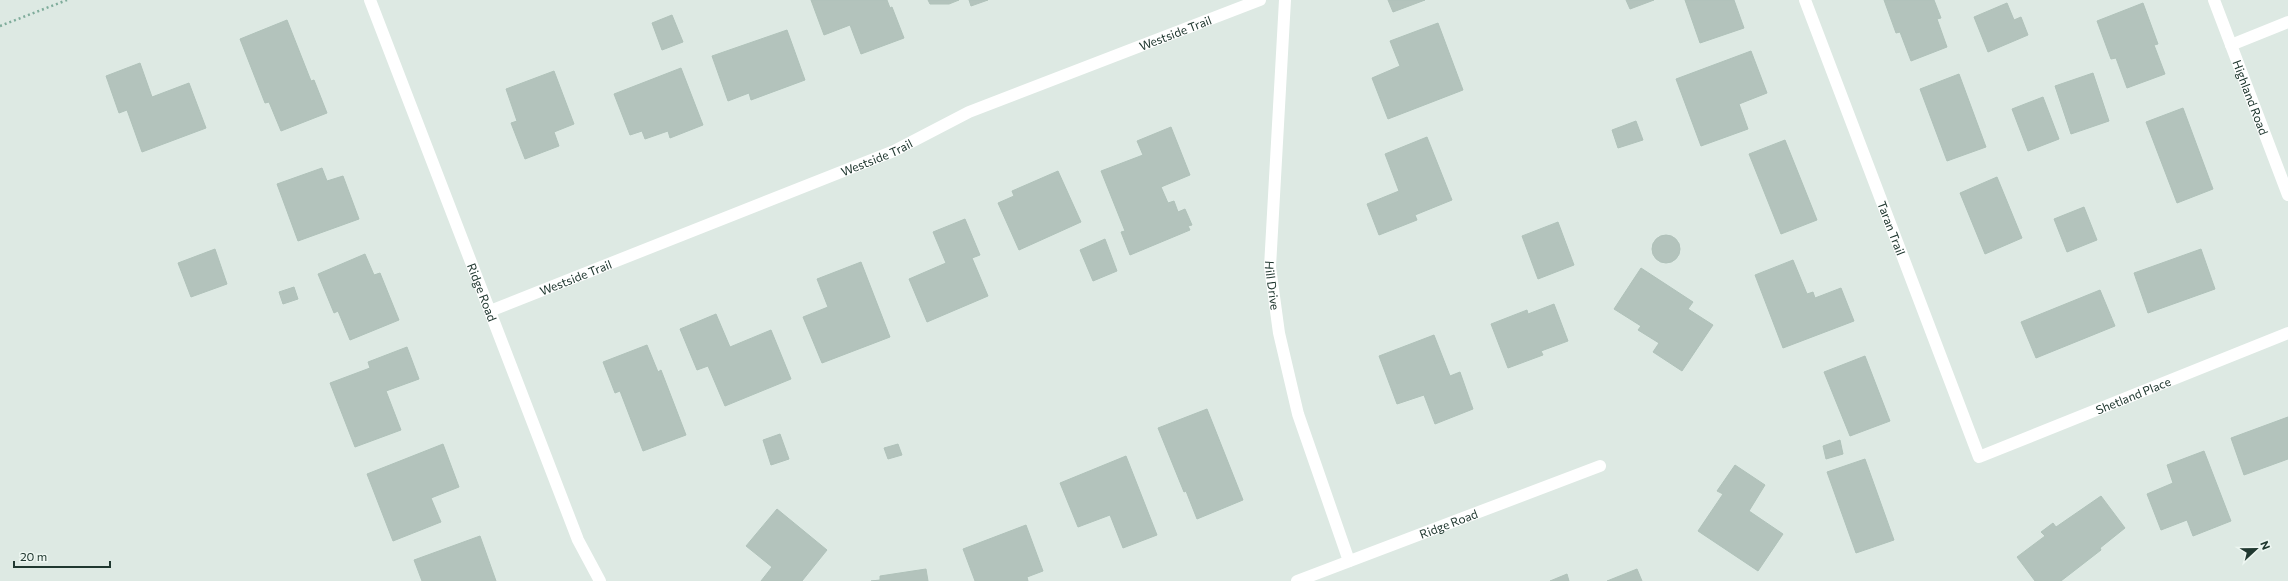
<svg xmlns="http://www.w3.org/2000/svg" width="2288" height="581" font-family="Commissioner,sans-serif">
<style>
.building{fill:#b3c3bc;stroke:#b0c2ba}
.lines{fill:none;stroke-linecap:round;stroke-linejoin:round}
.path{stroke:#7fac9b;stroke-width:2.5;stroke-dasharray:2 3;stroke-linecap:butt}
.street{stroke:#fff;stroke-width:12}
.labels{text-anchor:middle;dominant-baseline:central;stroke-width:3;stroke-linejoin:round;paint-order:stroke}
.street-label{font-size:12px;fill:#203830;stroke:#edf6f1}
</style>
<rect width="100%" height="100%" fill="#dde9e3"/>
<g class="building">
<path d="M 811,0 L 887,0 L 890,8 L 892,7 L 904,38 L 861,54 L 850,25 L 824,35 Z"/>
<path d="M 928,0 L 959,0 L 949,4 L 930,4 Z"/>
<path d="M 969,0 L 988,0 L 971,6 Z"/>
<path d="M 1388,0 L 1425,0 L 1393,12 Z"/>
<path d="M 1626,0 L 1654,0 L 1630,9 Z"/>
<path d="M 1685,0 L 1734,0 L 1744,28 L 1700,43 Z"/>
<path d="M 1884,0 L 1934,0 L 1941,18 L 1937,19 L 1947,47 L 1911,61 L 1900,32 L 1896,33 Z"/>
<path d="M 2007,3 L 2014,20 L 2021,17 L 2028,35 L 1988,52 L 1974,17 Z"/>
<path d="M 2143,3 L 2158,44 L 2154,45 L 2165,74 L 2127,88 L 2116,58 L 2111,59 L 2097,21 Z"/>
<path d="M 672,15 L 683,42 L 662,50 L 652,23 Z"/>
<path d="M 287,20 L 311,81 L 314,80 L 327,113 L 281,131 L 269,102 L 265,103 L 240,39 Z"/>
<path d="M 1438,23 L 1463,90 L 1388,119 L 1372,78 L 1400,66 L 1390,41 Z"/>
<path d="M 787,30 L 805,80 L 751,100 L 749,93 L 728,101 L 712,56 Z"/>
<path d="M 1751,51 L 1767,93 L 1739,104 L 1748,129 L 1701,146 L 1676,79 Z"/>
<path d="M 140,63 L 152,97 L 189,83 L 206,128 L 142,152 L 127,110 L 119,113 L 106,76 Z"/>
<path d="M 681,68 L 703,125 L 670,138 L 668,131 L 645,139 L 642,131 L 630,135 L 614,94 Z"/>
<path d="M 554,71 L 574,124 L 554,132 L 559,146 L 525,159 L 511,123 L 517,121 L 506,89 Z"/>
<path d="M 2093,73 L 2109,121 L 2071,134 L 2055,86 Z"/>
<path d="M 1959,74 L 1986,147 L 1947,161 L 1920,89 Z"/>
<path d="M 2043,97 L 2059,139 L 2028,151 L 2012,109 Z"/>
<path d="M 2183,108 L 2213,189 L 2177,203 L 2146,122 Z"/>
<path d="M 1636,121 L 1643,140 L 1618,148 L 1612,130 Z"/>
<path d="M 1171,127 L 1190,175 L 1161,187 L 1168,203 L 1174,201 L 1178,212 L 1185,209 L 1192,225 L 1188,226 L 1190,230 L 1130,255 L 1121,232 L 1125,231 L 1101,171 L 1143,155 L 1137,141 Z"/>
<path d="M 1427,137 L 1452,200 L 1415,215 L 1417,220 L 1379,235 L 1367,204 L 1399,191 L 1385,154 Z"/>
<path d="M 1785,140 L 1817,220 L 1781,234 L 1749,154 Z"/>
<path d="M 322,168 L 327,181 L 343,176 L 359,219 L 298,241 L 277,184 Z"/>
<path d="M 1058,171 L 1081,222 L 1019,250 L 998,203 L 1014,196 L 1012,191 Z"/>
<path d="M 1997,177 L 2022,238 L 1985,254 L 1960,193 Z"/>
<path d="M 2084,207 L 2097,240 L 2067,252 L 2054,219 Z"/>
<path d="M 965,219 L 980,255 L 972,258 L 988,296 L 927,322 L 909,279 L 946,263 L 933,232 Z"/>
<path d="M 1558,222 L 1574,265 L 1538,279 L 1522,236 Z"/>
<circle cx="1666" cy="249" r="14"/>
<path d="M 1105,239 L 1117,271 L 1093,281 L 1080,250 Z"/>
<path d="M 215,249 L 227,284 L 191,297 L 178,263 Z"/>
<path d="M 2201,249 L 2215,289 L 2148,313 L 2134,273 Z"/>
<path d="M 365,254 L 374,275 L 380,273 L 399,320 L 350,340 L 338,311 L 334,313 L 318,274 Z"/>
<path d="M 1793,260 L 1807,294 L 1813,292 L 1815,298 L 1841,288 L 1854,321 L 1783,348 L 1755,275 Z"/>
<path d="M 861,262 L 890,337 L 822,363 L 803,317 L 828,307 L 817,279 Z"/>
<path d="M 1641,268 L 1693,302 L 1688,309 L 1713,325 L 1682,371 L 1653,352 L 1659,343 L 1638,330 L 1641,326 L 1614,309 Z"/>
<path d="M 294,287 L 298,299 L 283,304 L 279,292 Z"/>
<path d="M 2100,290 L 2115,326 L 2036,358 L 2021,322 Z"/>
<path d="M 1554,304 L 1568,341 L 1541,351 L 1543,355 L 1508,368 L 1491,324 L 1527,310 L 1528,314 Z"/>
<path d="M 716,314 L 730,347 L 771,330 L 791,379 L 725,406 L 708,366 L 697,370 L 680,329 Z"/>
<path d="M 1434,335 L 1450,376 L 1460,372 L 1473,409 L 1435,424 L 1424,395 L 1397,404 L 1379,356 Z"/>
<path d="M 647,345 L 658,372 L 661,370 L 686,435 L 643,451 L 620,391 L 615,393 L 603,362 Z"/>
<path d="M 407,347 L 419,379 L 386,391 L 401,430 L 355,447 L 330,383 L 370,368 L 368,362 Z"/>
<path d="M 1865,356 L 1890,421 L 1850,436 L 1824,372 Z"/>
<path d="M 1207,409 L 1243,500 L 1197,519 L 1186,491 L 1184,492 L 1158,428 Z"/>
<path d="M 2288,417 L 2288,459 L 2244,475 L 2231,438 Z"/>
<path d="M 780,434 L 789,459 L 771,465 L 763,440 Z"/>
<path d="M 1840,440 L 1843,454 L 1826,459 L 1823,446 Z"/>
<path d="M 443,444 L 459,487 L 431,498 L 441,522 L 393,541 L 367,474 Z"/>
<path d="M 898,444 L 902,455 L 888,459 L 884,448 Z"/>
<path d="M 2204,451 L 2231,521 L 2193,536 L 2187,520 L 2161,530 L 2147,494 L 2173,483 L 2167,465 Z"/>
<path d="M 1126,456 L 1157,535 L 1123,548 L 1110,515 L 1078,527 L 1060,483 Z"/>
<path d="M 1865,459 L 1894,540 L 1856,553 L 1827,472 Z"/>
<path d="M 1735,465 L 1765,485 L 1749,511 L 1783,534 L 1758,571 L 1698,531 L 1723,494 L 1717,491 Z"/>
<path d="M 2101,496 L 2125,528 L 2100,548 L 2101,550 L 2061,581 L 2035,581 L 2017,557 L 2045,536 L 2041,532 L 2053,523 L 2056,527 Z"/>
<path d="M 777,509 L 827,550 L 802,581 L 761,581 L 772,567 L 746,546 Z"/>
<path d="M 1026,525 L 1043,571 L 1027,577 L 1028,581 L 975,581 L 963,549 Z"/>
<path d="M 480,536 L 496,581 L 422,581 L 414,560 Z"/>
<path d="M 926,569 L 928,581 L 871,581 L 880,580 L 880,576 Z"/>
<path d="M 1637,569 L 1642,581 L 1607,581 Z"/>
<path d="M 1567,574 L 1569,581 L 1550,581 Z"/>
</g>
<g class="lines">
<path class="path" d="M 0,26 L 67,0"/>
<g class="street">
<path id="s1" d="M 370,0 L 578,540 L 600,581"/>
<path id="s2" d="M 1285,0 L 1270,267 L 1279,333 L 1298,414 L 1349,561"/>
<path id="s3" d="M 1805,0 L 1979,457 L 2288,333"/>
<path id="s4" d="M 2214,0 L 2288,195"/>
<path d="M 2231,45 L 2288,22"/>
<path id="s5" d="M 490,311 L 894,151 L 969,112 L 1260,0"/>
<path id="s6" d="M 1297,581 L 1600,466"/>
</g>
</g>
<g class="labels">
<g class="street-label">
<text stroke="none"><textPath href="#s5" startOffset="740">Westside Trail</textPath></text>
<text stroke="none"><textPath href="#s4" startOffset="104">Highland Road</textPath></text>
<text stroke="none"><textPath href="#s5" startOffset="416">Westside Trail</textPath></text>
<text stroke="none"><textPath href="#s3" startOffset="244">Taran Trail</textPath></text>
<text stroke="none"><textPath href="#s5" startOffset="92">Westside Trail</textPath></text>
<text stroke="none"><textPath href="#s2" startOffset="286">Hill Drive</textPath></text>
<text stroke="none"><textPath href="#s1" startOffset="313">Ridge Road</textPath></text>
<text stroke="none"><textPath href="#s3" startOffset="655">Shetland Place</textPath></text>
<text stroke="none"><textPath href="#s6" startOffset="162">Ridge Road</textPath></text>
</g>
</g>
<g transform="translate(2256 549) rotate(68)" stroke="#edf6f1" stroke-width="3" paint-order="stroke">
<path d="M0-3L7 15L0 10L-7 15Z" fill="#203830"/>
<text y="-6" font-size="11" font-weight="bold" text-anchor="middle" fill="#203830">N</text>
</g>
<path d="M14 561v6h96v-6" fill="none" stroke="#203830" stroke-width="2"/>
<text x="20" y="561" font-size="12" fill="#203830" stroke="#edf6f1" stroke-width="3" paint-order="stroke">20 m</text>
</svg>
